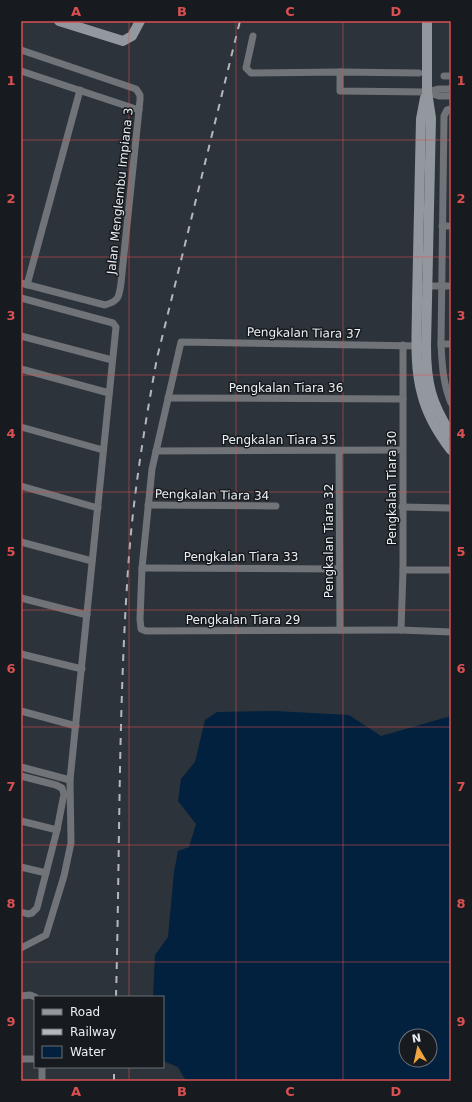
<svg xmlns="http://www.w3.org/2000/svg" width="472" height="1102" font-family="'DejaVu Sans',sans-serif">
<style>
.water{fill:#02213e;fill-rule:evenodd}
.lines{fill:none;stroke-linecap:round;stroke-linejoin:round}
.street{stroke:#707377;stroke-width:7}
.secondary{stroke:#92989e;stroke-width:10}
.rail{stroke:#b2b8be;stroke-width:2;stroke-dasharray:7 7;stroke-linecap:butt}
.grid{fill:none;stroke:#da5051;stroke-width:1;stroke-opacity:0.55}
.labels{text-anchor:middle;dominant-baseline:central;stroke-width:3;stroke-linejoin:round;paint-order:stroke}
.street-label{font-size:12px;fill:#eaeff4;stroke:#171a1e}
.neatline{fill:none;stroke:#da5051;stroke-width:1.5}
.grid-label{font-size:13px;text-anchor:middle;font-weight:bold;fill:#da5051}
</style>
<rect width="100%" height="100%" fill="#2c333b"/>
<path class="water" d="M 275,711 L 349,715 L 381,736 L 451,716 L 451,1081 L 186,1081 L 178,1067 L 163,1061 L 163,997 L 153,997 L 155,955 L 168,937 L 174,872 L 178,851 L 189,847 L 196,824 L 178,801 L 181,779 L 195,762 L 205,720 L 217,712 ZM 406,1036 L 430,1036 L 430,1060 L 406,1060 Z"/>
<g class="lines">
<g class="street">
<path d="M 253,36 L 246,68 L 251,73 L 340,72 L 419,73"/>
<path d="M 21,50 L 136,89 L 140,95 L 140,100 L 121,283 C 119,297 119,301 105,305 L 21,283"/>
<path d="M 21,71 L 139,110"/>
<path d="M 340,72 L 340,91 L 427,92 L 439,96 L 451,96"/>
<path d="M 444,76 L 451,76"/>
<path d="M 427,92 L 439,89 L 451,89"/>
<path d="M 451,109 L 447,110 L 444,116 L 441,344 C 442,364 443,384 451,403"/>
<path d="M 442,226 L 451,226"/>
<path d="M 27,285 L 80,90"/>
<path d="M 424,286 L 451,286"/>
<path d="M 21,298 L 113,323 L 116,327 L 70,780 L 71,843 L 64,876 L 46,935 L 21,948"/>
<path d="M 21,336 L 112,360"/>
<path d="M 441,344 L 451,344"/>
<path d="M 403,345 L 403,570 L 401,630 L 451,632"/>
<path d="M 21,369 L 109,393"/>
<path d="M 168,398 L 403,399"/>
<path d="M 21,427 L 103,450"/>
<path d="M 156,451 L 402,450"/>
<path d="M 339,451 L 340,630"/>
<path d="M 21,486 L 98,508"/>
<path d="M 148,505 L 276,506"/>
<path d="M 402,507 L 451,508"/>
<path d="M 21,542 L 92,561"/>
<path d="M 142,568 L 339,569"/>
<path d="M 403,570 L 451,570"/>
<path d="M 21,598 L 87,615"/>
<path d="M 401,630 L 146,631 L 141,629 L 140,619 L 142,568 L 152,469 L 181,342 L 420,346"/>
<path d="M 21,654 L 82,669"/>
<path d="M 21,711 L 76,726"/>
<path d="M 21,767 L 70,780"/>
<path d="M 21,776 L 56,785 L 62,788 L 64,794 L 57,830 L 37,908 L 32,913 L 28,914 L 21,912"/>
<path d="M 21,821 L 57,830"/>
<path d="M 21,867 L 46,873"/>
<path d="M 21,996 L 30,995 L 35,997"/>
<path d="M 21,1059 L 35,1059"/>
<path d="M 42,1081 L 42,1067"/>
</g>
<g class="secondary">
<path d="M 59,21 L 123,41 L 132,36 L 140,21"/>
<path d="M 427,21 L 427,92 L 431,118 L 426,346 C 426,383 431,403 451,434"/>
<path d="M 425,98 L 421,119 C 420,180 418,242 417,303 C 417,333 414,365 422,394 C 427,414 438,433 451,450"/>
</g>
<g class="rail">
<path d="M 116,997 C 120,850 118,703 129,556 C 134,490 145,424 157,358 L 240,21"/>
<path d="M 114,1081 L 114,1067"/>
</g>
</g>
<path class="grid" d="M 129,21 L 129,997M 236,21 L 236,1081M 343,21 L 343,1081M 21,140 L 451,140M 21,257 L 451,257M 21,375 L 451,375M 21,492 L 451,492M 21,610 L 451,610M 21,727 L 451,727M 21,845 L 451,845M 21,962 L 451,962M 129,1067 L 129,1081"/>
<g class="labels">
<g class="street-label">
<text transform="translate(120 191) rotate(-84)">Jalan Menglembu Impiana 3</text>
<text transform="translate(304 333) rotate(1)">Pengkalan Tiara 37</text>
<text x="286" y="388">Pengkalan Tiara 36</text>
<text x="279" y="440">Pengkalan Tiara 35</text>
<text transform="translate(392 488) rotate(-90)">Pengkalan Tiara 30</text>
<text transform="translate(212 495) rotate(1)">Pengkalan Tiara 34</text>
<text transform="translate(329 541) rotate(-90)">Pengkalan Tiara 32</text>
<text x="241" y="557">Pengkalan Tiara 33</text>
<text x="243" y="620">Pengkalan Tiara 29</text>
</g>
</g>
<rect width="472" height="1102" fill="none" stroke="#171a1e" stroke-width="44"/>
<rect x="34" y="996" width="130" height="72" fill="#171a1e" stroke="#6b6f74"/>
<rect x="42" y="1009" width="20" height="6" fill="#92989e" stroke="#6b6f74"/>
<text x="70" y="1016" font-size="12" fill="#eaeff4">Road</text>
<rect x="42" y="1029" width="20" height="6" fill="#b2b8be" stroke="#6b6f74"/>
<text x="70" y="1036" font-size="12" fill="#eaeff4">Railway</text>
<rect x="42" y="1046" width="20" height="12" fill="#02213e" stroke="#6b6f74"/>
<text x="70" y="1056" font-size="12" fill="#eaeff4">Water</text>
<g transform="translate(418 1048) rotate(351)"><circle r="19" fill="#171a1e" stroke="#6b6f74"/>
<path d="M0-3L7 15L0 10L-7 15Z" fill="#f1a540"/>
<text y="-6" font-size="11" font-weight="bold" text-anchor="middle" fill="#eaeff4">N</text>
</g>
<rect x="22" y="22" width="428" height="1058" class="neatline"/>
<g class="grid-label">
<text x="76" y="16">A</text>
<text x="182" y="16">B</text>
<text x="290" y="16">C</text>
<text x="396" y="16">D</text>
<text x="11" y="85">1</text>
<text x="461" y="85">1</text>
<text x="11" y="203">2</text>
<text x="461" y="203">2</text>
<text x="11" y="320">3</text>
<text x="461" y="320">3</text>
<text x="11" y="438">4</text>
<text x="461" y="438">4</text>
<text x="11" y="556">5</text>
<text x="461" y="556">5</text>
<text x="11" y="673">6</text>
<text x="461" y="673">6</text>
<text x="11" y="791">7</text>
<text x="461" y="791">7</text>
<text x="11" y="908">8</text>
<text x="461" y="908">8</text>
<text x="11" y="1026">9</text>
<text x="461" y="1026">9</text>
<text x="76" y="1096">A</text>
<text x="182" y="1096">B</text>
<text x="290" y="1096">C</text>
<text x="396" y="1096">D</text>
</g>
</svg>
